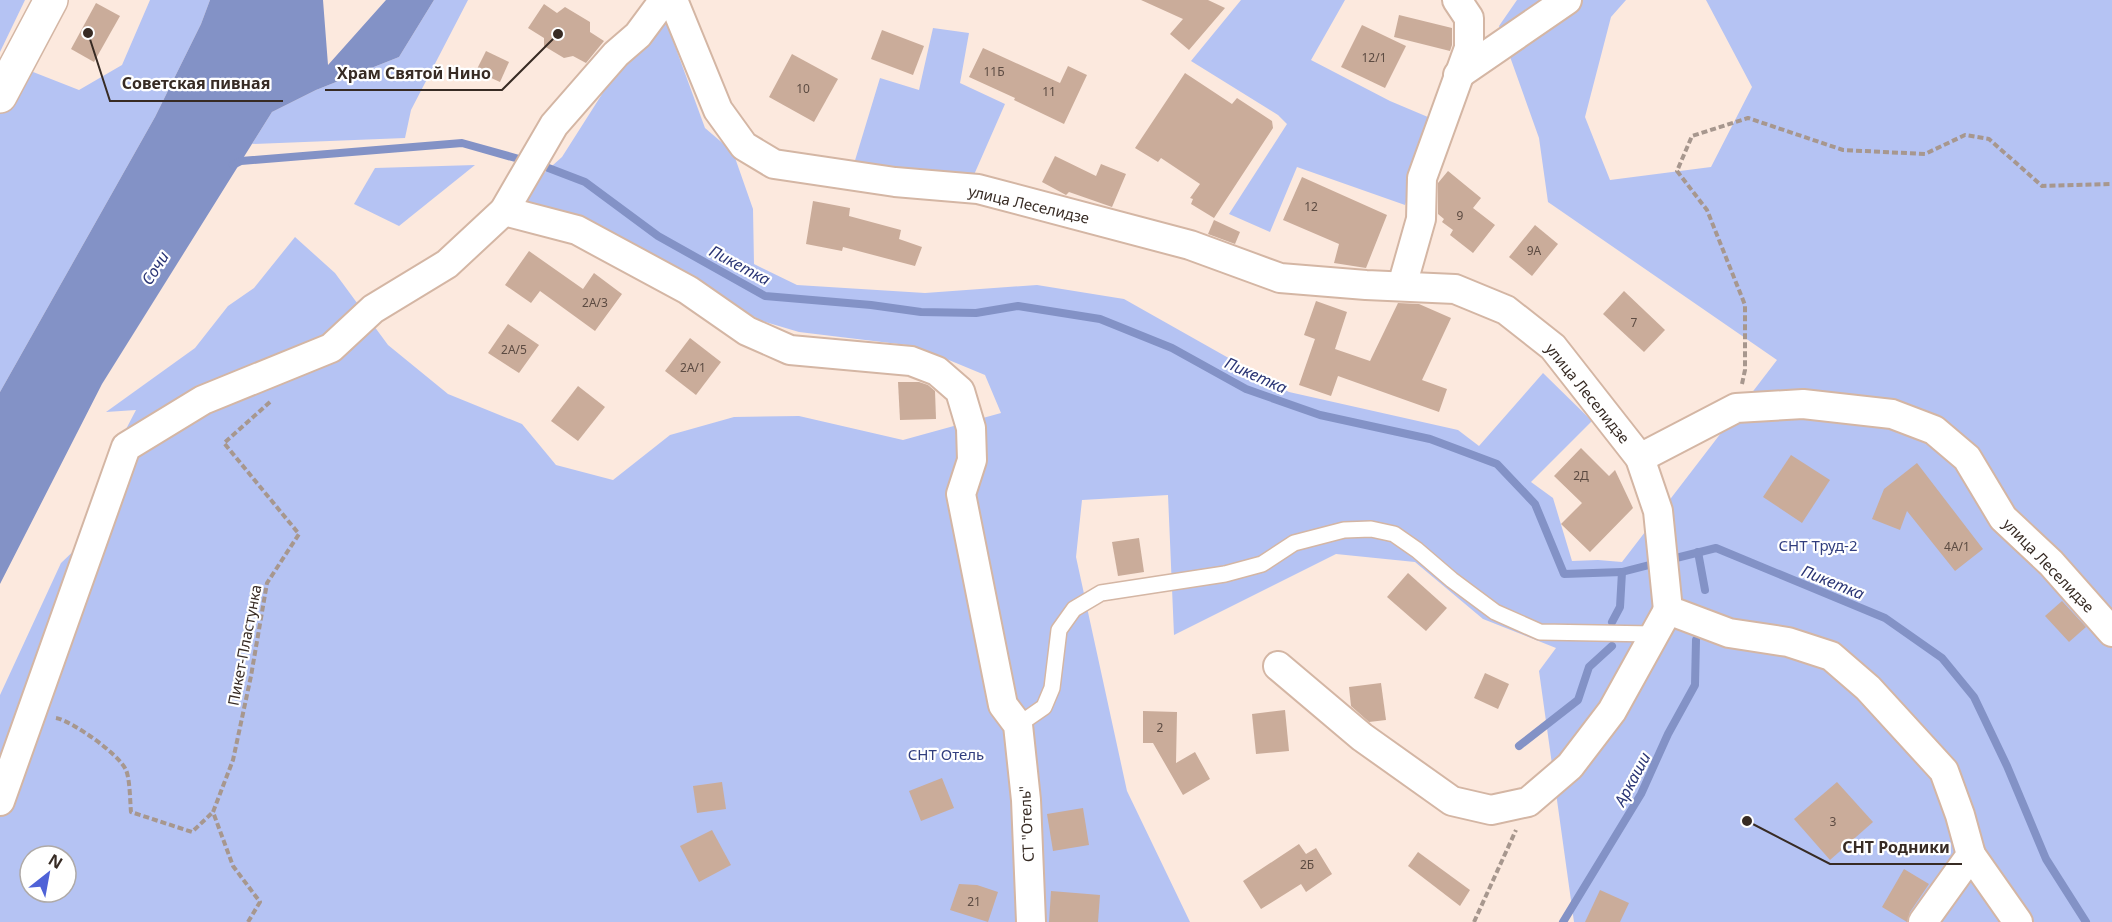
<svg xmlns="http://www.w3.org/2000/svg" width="2112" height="922" font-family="'Noto Sans',sans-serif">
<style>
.green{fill:#b5c3f3;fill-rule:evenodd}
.water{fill:#8392c6}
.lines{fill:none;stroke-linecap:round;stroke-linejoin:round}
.stream{stroke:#8392c6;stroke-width:8}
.building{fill:#caac9a}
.service-casing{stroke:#d4b6a4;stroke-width:18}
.minor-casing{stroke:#d4b6a4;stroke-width:32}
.tertiary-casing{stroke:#d4b6a4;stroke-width:36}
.path{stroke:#a7978e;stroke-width:4;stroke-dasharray:6 3;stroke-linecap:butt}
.service{stroke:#fff;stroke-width:15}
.minor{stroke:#fff;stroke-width:28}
.tertiary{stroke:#fff;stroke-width:33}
.labels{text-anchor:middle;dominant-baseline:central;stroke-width:4.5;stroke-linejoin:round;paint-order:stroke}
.number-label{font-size:12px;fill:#5c4b42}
.street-label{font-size:15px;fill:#372b24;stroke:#fff}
.park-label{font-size:15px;fill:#313e7e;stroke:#fff}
.water-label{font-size:16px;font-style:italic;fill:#2a3575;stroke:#fff}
.leader{fill:none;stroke:#372b24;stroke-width:2}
.callout-dot{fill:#372b24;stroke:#fff;stroke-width:2}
.callout-label{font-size:16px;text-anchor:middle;font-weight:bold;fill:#372b24;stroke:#fff;stroke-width:4.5;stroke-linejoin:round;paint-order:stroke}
</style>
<rect width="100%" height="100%" fill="#fce9de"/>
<g class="green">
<path d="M 0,0 L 25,0 L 0,52 Z"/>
<path d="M 150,0 L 210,0 L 201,24 L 155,117 L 0,392 L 0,59 L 79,90 L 122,65 Z"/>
<path d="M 434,0 L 468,0 L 411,110 L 405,138 L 252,144 L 272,112 L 316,90 L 399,57 Z"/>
<path d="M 1241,0 L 1345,0 L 1311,60 L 1390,101 L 1435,120 L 1405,205 L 1297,167 L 1270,232 L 1229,214 L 1287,124 L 1278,115 L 1191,61 Z"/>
<path d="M 1517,0 L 1626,0 L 1611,17 L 1585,117 L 1610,180 L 1711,167 L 1752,87 L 1706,0 L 2112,0 L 2112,922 L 1574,922 L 1539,671 L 1556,648 L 1483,619 L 1415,562 L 1336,554 L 1174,635 L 1168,495 L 1082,500 L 1076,557 L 1127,791 L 1190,922 L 0,922 L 0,695 L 61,563 L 83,542 L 100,479 L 136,410 L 106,412 L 195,348 L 228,306 L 254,288 L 295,237 L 335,273 L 388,345 L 448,394 L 522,424 L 556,465 L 613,480 L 670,435 L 734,417 L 799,416 L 903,440 L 1001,413 L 985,375 L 915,346 L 799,332 L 762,321 L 576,218 L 526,204 L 534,182 L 562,157 L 604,91 L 663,13 L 705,128 L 733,152 L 753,209 L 754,264 L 797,285 L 925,293 L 1037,285 L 1124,299 L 1289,392 L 1458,430 L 1479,446 L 1543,373 L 1592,421 L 1531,482 L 1553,498 L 1572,561 L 1598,560 L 1622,562 L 1777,360 L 1548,202 L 1539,138 L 1499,26 ZM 30,856 L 66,856 L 66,892 L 30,892 Z"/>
<path d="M 933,28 L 969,33 L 960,83 L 1005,104 L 973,177 L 853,167 L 880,78 L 919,90 Z"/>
<path d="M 475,165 L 399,226 L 354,204 L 375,168 Z"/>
</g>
<path class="water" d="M 210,0 L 323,0 L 328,65 L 386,0 L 434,0 L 399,57 L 316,90 L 272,112 L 102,384 L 0,584 L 0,392 L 155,117 L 201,24 Z"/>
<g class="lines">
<g class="stream">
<path d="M 538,164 L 585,182 L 658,236 L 765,296 L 871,305 L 921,312 L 976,313 L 1018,306 L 1100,319 L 1172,348 L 1246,389 L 1320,415 L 1430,439 L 1497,464 L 1535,504 L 1564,574 L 1622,572 L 1657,563"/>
<path d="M 233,165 L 241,161 L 462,143 L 526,161"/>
<path d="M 1698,552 L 1705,590"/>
<path d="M 1668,560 L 1716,548 L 1885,618 L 1942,658 L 1974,697 L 2007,766 L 2046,859 L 2086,922"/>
<path d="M 1612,622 L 1620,607 L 1622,572"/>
<path d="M 1519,746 L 1578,700 L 1589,667 L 1612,646"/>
<path d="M 1563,922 L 1641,794 L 1668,734 L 1695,685 L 1696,640"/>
</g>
</g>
<g class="building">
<path d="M 1141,0 L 1208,0 L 1225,8 L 1189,50 L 1170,34 L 1183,19 Z"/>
<path d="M 96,3 L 120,16 L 94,62 L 71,49 Z"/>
<path d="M 544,4 L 557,13 L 565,7 L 590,22 L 590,32 L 604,41 L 586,63 L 573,56 L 564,58 L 544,46 L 544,38 L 528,28 Z"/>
<path d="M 1399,15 L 1452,28 L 1452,45 L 1450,51 L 1394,37 Z"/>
<path d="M 1362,25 L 1406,46 L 1385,88 L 1341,67 Z"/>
<path d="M 882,30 L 924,46 L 913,75 L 871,59 Z"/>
<path d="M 983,48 L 1060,83 L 1068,66 L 1087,75 L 1064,124 L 1014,100 L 1015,98 L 969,77 Z"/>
<path d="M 486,51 L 509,62 L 500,82 L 476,71 Z"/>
<path d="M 792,54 L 838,79 L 814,122 L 769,97 Z"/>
<path d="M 1185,73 L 1232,104 L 1237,98 L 1272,121 L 1273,128 L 1214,218 L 1191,204 L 1193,199 L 1190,198 L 1200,184 L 1161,158 L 1158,162 L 1135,148 Z"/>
<path d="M 1055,156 L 1096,176 L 1101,164 L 1126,174 L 1112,207 L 1069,192 L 1066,195 L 1042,182 Z"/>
<path d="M 1448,171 L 1481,198 L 1473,208 L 1495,225 L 1473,253 L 1450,235 L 1453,230 L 1442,222 L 1444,219 L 1438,214 L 1438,183 Z"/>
<path d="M 1302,177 L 1387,215 L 1366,268 L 1334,263 L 1339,244 L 1283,220 Z"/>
<path d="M 813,201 L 850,208 L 849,216 L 901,230 L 899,239 L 922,247 L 915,266 L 843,247 L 842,251 L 806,244 Z"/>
<path d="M 1214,220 L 1240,232 L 1235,244 L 1208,234 Z"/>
<path d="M 1535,225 L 1558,244 L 1532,276 L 1509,257 Z"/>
<path d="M 529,251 L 583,289 L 594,273 L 622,294 L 595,331 L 540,291 L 531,303 L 505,285 Z"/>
<path d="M 1624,291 L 1665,330 L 1644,352 L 1603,314 Z"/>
<path d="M 1316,301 L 1347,312 L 1335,349 L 1370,361 L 1398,303 L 1419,304 L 1451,318 L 1422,380 L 1447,389 L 1439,412 L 1338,376 L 1331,396 L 1299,385 L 1315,339 L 1304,335 Z"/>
<path d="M 508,324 L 539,345 L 519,373 L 488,353 Z"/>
<path d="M 690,338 L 721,362 L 696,395 L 665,371 Z"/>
<path d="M 898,382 L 919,382 L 928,385 L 935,391 L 936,419 L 900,420 Z"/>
<path d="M 578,386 L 605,407 L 578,441 L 551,421 Z"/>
<path d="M 1581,448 L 1609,476 L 1615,470 L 1633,508 L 1590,552 L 1561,524 L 1582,503 L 1554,476 Z"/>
<path d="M 1791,455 L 1830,480 L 1802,523 L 1763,497 Z"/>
<path d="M 1917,463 L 1983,549 L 1955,571 L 1907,511 L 1900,530 L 1872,519 L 1884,489 Z"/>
<path d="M 1139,538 L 1144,572 L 1118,576 L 1112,542 Z"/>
<path d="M 1408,573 L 1447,608 L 1426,631 L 1387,597 Z"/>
<path d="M 2062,601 L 2086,627 L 2069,642 L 2045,616 Z"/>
<path d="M 1485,673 L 1509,684 L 1498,709 L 1474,698 Z"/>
<path d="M 1381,683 L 1386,720 L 1369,722 L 1351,706 L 1349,687 Z"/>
<path d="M 1285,710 L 1289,751 L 1256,754 L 1252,714 Z"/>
<path d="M 1143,711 L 1177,712 L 1176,763 L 1195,752 L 1210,779 L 1183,795 L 1153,743 L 1143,743 Z"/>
<path d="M 942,778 L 954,808 L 921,821 L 909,791 Z"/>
<path d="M 722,782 L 726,809 L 697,813 L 693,786 Z"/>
<path d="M 1837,782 L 1873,822 L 1830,860 L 1794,819 Z"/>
<path d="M 1083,808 L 1089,845 L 1053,851 L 1047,814 Z"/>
<path d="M 712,830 L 731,865 L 699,882 L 680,846 Z"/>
<path d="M 1299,844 L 1306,854 L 1316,848 L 1332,874 L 1306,892 L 1301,884 L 1261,909 L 1243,881 Z"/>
<path d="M 1418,852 L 1470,890 L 1460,906 L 1408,866 Z"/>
<path d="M 1904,869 L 1929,884 L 1910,912 L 1907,922 L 1882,907 Z"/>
<path d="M 959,884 L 977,885 L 998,892 L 988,922 L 950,910 Z"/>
<path d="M 1600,890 L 1629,903 L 1620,922 L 1585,922 Z"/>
<path d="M 1051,891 L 1100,895 L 1098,922 L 1049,922 Z"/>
</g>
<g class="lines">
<defs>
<path id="service" d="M 1018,725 L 1044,707 L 1052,688 L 1059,630 L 1074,609 L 1101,593 L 1225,574 L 1262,564 L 1294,543 L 1344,530 L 1371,529 L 1394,534 L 1417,550 L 1452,580 L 1495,612 L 1540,632 L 1654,634"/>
<g id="minor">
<path d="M 673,0 L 718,110 L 744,146 L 774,164 L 895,182 L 978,189 L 1190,245 L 1280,278 L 1366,285 L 1455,289 L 1506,310 L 1553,347 L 1640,458 L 1658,511 L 1668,610 L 1729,633 L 1788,642 L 1831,656 L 1868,688 L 1944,771 L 1960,815 L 1971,855 L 1923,922"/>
<path d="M 1458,75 L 1567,0"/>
<path d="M 504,211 L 577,230 L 688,290 L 747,331 L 790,350 L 911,361 L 937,371 L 960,391 L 971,428 L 972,460 L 961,494 L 1003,705 L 1018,725 L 1026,800 L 1031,922"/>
<path d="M 1402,286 L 1421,219 L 1422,178 L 1469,48 L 1469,18 L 1457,0"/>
<path d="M 1640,458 L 1736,408 L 1803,404 L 1892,414 L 1934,430 L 1967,458 L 2003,518 L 2051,563 L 2112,632"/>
<path d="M 1278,666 L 1362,737 L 1452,801 L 1491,810 L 1528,802 L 1570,766 L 1612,711 L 1668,610"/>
<path d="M 0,801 L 126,447 L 203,400 L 331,348 L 373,309 L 447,264 L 504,211 L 554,125 L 616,54 L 638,35 L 664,0"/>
<path d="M 1971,855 L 2018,922"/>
</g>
<path id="tertiary" d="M 0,96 L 51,0"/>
</defs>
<use href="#service" class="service-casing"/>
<use href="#minor" class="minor-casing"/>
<use href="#tertiary" class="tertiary-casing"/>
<g class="path">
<path d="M 1742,384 L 1745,370 L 1745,305 L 1707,210 L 1677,171 L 1692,136 L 1748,118 L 1843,150 L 1925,154 L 1965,135 L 1989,139 L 2042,186 L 2112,184"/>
<path d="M 56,718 C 72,721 119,754 126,770 C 130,779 130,801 131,812 L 192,832 L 213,812"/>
<path d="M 248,922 L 260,902 L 233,866 L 213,812 L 233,760 L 251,676 L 267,583 L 299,534 L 224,443 L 271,401"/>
<path d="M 1474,922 L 1516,830"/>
</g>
<use href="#service" class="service"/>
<use href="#minor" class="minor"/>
<use href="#tertiary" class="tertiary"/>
</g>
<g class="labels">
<g class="number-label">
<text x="1374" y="57">12/1</text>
<text x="994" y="71">11Б</text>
<text x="803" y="88">10</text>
<text x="1049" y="91">11</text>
<text x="1311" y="206">12</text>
<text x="1460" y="215">9</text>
<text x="1534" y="250">9А</text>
<text x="595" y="302">2А/3</text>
<text x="1634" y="322">7</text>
<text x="514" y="349">2А/5</text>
<text x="693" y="367">2А/1</text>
<text x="1581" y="475">2Д</text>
<text x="1957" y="546">4А/1</text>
<text x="1160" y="727">2</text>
<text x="1833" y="821">3</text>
<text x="1307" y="864">2Б</text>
<text x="974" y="901">21</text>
</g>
<g class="street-label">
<text transform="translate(1029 204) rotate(13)">улица Леселидзе</text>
<text transform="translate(1588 393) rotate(51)">улица Леселидзе</text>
<text transform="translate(2049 565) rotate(46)">улица Леселидзе</text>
<text transform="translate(244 645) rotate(-79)">Пикет-Пластунка</text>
<text transform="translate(1026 824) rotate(-93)">СТ "Отель"</text>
</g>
<g class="park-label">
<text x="1818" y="545">СНТ Труд-2</text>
<text x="946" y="754">СНТ Отель</text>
</g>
<g class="water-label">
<text transform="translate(740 265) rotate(28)">Пикетка</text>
<text transform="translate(155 268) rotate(-58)">Сочи</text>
<text transform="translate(1256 375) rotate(24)">Пикетка</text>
<text transform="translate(1833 582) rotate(22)">Пикетка</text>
<text transform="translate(1632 779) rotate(-62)">Аркаши</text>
</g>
</g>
<path class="leader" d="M558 34L502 90H325M88 33L110 101H283M1747 821L1830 864H1962"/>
<g class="callout-dot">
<circle cx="558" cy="34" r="6"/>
<circle cx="88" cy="33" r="6"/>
<circle cx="1747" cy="821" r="6"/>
</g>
<g class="callout-label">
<text x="414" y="79">Храм Святой Нино</text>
<text x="196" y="89">Советская пивная</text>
<text x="1896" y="853">СНТ Родники</text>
</g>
<g transform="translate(48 874) rotate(31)"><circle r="28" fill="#ffffff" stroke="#afaaa7" stroke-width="1.5"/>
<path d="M0-4.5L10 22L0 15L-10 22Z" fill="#4f62d7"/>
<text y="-9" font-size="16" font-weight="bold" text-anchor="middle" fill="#372b24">N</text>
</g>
</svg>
